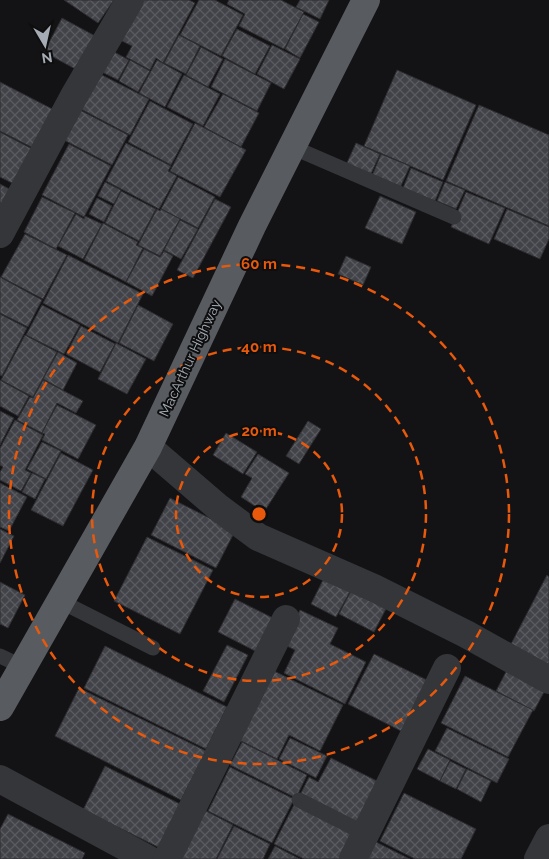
<svg xmlns="http://www.w3.org/2000/svg" width="549" height="859" font-family="Raleway,sans-serif">
<style>
.building{fill:url(#building-cross-hatch);stroke:#2d2d30}
.lines{fill:none;stroke-linecap:round;stroke-linejoin:round}
.service{stroke:#343639;stroke-width:15}
.minor{stroke:#343639;stroke-width:28}
.trunk{stroke:#585c61;stroke-width:28}
.ring{fill:none;stroke:#e8590c;stroke-width:2.5;stroke-dasharray:9 6}
.labels{text-anchor:middle;dominant-baseline:central;stroke-width:4;stroke-linejoin:round;paint-order:stroke}
.street-label{font-size:14px;fill:#a5acb5;stroke:#0e0e0f}
.centre{fill:#e8590c;stroke:#0e0e0f;stroke-width:2.5}
.ring-label{font-size:15px;text-anchor:middle;font-weight:bold;fill:#e8590c;stroke:#0e0e0f;stroke-width:4;stroke-linejoin:round;paint-order:stroke}
</style>
<defs>
<pattern id="building-cross-hatch" width="8" height="8" patternUnits="userSpaceOnUse" patternTransform="scale(1.25)"><rect width="8" height="8" fill="#424348"/><path d="M0 0l8 8M0 8l8-8" fill="none" stroke="#5a5b60"/></pattern>
</defs>
<rect width="100%" height="100%" fill="#131315"/>
<g class="building">
<path d="M 64,0 L 114,0 L 98,23 Z"/>
<path d="M 133,0 L 189,0 L 195,3 L 163,63 L 156,58 L 150,70 L 126,57 L 132,46 L 114,37 Z"/>
<path d="M 199,0 L 215,0 L 243,15 L 221,56 L 180,35 Z"/>
<path d="M 229,0 L 281,0 L 304,12 L 284,49 L 239,26 L 245,14 L 227,4 Z"/>
<path d="M 300,0 L 329,0 L 320,19 L 296,7 Z"/>
<path d="M 303,14 L 319,22 L 300,58 L 285,49 Z"/>
<path d="M 62,18 L 97,37 L 79,71 L 44,52 Z"/>
<path d="M 237,29 L 270,46 L 255,74 L 222,56 Z"/>
<path d="M 179,35 L 200,46 L 186,74 L 164,63 Z"/>
<path d="M 272,45 L 300,59 L 284,89 L 257,74 Z"/>
<path d="M 105,47 L 129,60 L 118,80 L 94,68 Z"/>
<path d="M 201,47 L 223,59 L 208,87 L 186,75 Z"/>
<path d="M 225,59 L 271,83 L 257,111 L 211,87 Z"/>
<path d="M 130,60 L 150,71 L 138,92 L 119,81 Z"/>
<path d="M 157,60 L 182,74 L 165,107 L 139,93 Z"/>
<path d="M 397,70 L 476,105 L 443,180 L 364,146 Z"/>
<path d="M 94,71 L 149,99 L 130,135 L 75,106 Z"/>
<path d="M 184,75 L 220,94 L 203,126 L 167,107 Z"/>
<path d="M 0,82 L 60,113 L 39,151 L 0,131 Z"/>
<path d="M 223,94 L 259,113 L 241,147 L 204,127 Z"/>
<path d="M 150,101 L 193,124 L 171,165 L 128,142 Z"/>
<path d="M 479,105 L 549,135 L 549,226 L 446,181 Z"/>
<path d="M 78,109 L 128,135 L 112,165 L 62,139 Z"/>
<path d="M 195,123 L 246,150 L 220,197 L 170,171 Z"/>
<path d="M 0,132 L 38,152 L 20,187 L 0,177 Z"/>
<path d="M 126,143 L 171,166 L 168,171 L 177,176 L 159,209 L 106,181 Z"/>
<path d="M 356,143 L 380,154 L 370,176 L 346,165 Z"/>
<path d="M 69,144 L 111,166 L 84,217 L 42,195 Z"/>
<path d="M 381,154 L 410,166 L 400,188 L 372,176 Z"/>
<path d="M 411,168 L 443,182 L 435,201 L 403,188 Z"/>
<path d="M 178,177 L 215,197 L 198,228 L 161,209 Z"/>
<path d="M 105,182 L 121,190 L 114,204 L 98,196 Z"/>
<path d="M 445,182 L 465,190 L 456,209 L 437,201 Z"/>
<path d="M 0,184 L 13,191 L 0,214 Z"/>
<path d="M 121,191 L 156,209 L 139,241 L 105,223 Z"/>
<path d="M 466,192 L 505,208 L 489,244 L 451,227 Z"/>
<path d="M 380,196 L 416,212 L 402,244 L 365,228 Z"/>
<path d="M 42,197 L 75,213 L 56,249 L 24,232 Z"/>
<path d="M 97,198 L 112,206 L 104,222 L 89,214 Z"/>
<path d="M 215,199 L 231,207 L 193,278 L 177,270 Z"/>
<path d="M 157,209 L 160,211 L 161,209 L 180,219 L 160,256 L 138,245 Z"/>
<path d="M 507,209 L 549,227 L 549,239 L 540,259 L 494,239 Z"/>
<path d="M 76,214 L 84,219 L 85,216 L 102,224 L 83,259 L 58,246 Z"/>
<path d="M 180,220 L 198,229 L 181,259 L 164,250 Z"/>
<path d="M 103,223 L 138,242 L 136,245 L 143,248 L 126,282 L 84,260 Z"/>
<path d="M 25,234 L 67,255 L 43,299 L 1,277 Z"/>
<path d="M 144,249 L 160,257 L 164,251 L 173,256 L 152,296 L 126,282 Z"/>
<path d="M 68,255 L 143,294 L 118,343 L 43,303 Z"/>
<path d="M 346,256 L 371,267 L 363,285 L 338,274 Z"/>
<path d="M 0,277 L 42,300 L 28,327 L 0,313 Z"/>
<path d="M 42,305 L 80,325 L 64,354 L 26,335 Z"/>
<path d="M 138,305 L 173,324 L 154,361 L 119,343 Z"/>
<path d="M 0,314 L 27,328 L 2,376 L 0,375 Z"/>
<path d="M 81,326 L 115,344 L 100,372 L 66,354 Z"/>
<path d="M 25,335 L 57,352 L 33,397 L 1,380 Z"/>
<path d="M 116,343 L 146,359 L 127,394 L 98,379 Z"/>
<path d="M 58,352 L 77,363 L 63,390 L 43,379 Z"/>
<path d="M 0,380 L 29,396 L 18,416 L 0,406 Z"/>
<path d="M 43,380 L 83,401 L 76,413 L 57,403 L 42,433 L 17,420 L 30,397 L 33,398 Z"/>
<path d="M 57,405 L 96,425 L 78,459 L 42,440 L 45,434 L 42,433 Z"/>
<path d="M 0,411 L 14,418 L 0,445 Z"/>
<path d="M 15,420 L 43,435 L 25,470 L 31,473 L 21,491 L 0,480 L 0,472 L 3,467 L 0,465 L 0,448 Z"/>
<path d="M 308,421 L 321,429 L 299,464 L 286,456 Z"/>
<path d="M 226,433 L 257,452 L 243,474 L 213,455 Z"/>
<path d="M 42,442 L 61,451 L 46,479 L 27,469 Z"/>
<path d="M 61,453 L 93,470 L 63,526 L 31,510 Z"/>
<path d="M 258,454 L 289,473 L 264,512 L 241,497 L 252,478 L 245,474 Z"/>
<path d="M 32,473 L 45,479 L 35,499 L 22,492 Z"/>
<path d="M 0,483 L 27,497 L 9,531 L 0,527 Z"/>
<path d="M 170,498 L 235,531 L 216,568 L 151,535 Z"/>
<path d="M 0,529 L 14,536 L 0,563 Z"/>
<path d="M 147,537 L 213,570 L 180,634 L 114,601 Z"/>
<path d="M 326,574 L 352,588 L 336,617 L 311,604 Z"/>
<path d="M 547,575 L 549,577 L 549,666 L 510,646 Z"/>
<path d="M 0,582 L 25,595 L 8,628 L 0,624 Z"/>
<path d="M 354,585 L 389,603 L 374,632 L 339,614 Z"/>
<path d="M 235,599 L 275,619 L 259,653 L 218,632 Z"/>
<path d="M 300,610 L 338,628 L 330,644 L 366,662 L 345,704 L 284,673 L 295,650 L 283,644 Z"/>
<path d="M 227,645 L 248,655 L 224,702 L 203,691 Z"/>
<path d="M 105,646 L 227,707 L 206,749 L 84,688 Z"/>
<path d="M 374,654 L 435,684 L 409,735 L 348,704 Z"/>
<path d="M 272,670 L 343,705 L 320,751 L 289,735 L 277,759 L 237,739 Z"/>
<path d="M 507,670 L 545,690 L 534,711 L 496,691 Z"/>
<path d="M 465,676 L 533,710 L 508,757 L 441,723 Z"/>
<path d="M 79,688 L 206,751 L 181,800 L 55,736 Z"/>
<path d="M 447,728 L 509,759 L 497,783 L 435,751 Z"/>
<path d="M 290,738 L 327,756 L 316,778 L 279,759 Z"/>
<path d="M 242,742 L 307,775 L 296,798 L 230,765 Z"/>
<path d="M 428,749 L 450,760 L 440,781 L 417,769 Z"/>
<path d="M 331,758 L 385,785 L 362,829 L 299,797 L 309,777 L 318,782 Z"/>
<path d="M 450,761 L 466,769 L 456,789 L 440,781 Z"/>
<path d="M 105,766 L 182,805 L 160,848 L 83,810 Z"/>
<path d="M 230,767 L 294,799 L 272,843 L 208,811 Z"/>
<path d="M 467,769 L 491,781 L 481,802 L 457,789 Z"/>
<path d="M 404,793 L 476,829 L 461,859 L 415,859 L 380,841 Z"/>
<path d="M 296,801 L 360,833 L 346,859 L 304,859 L 274,844 Z"/>
<path d="M 204,810 L 233,825 L 216,859 L 179,859 Z"/>
<path d="M 8,814 L 85,853 L 82,859 L 0,859 L 0,829 Z"/>
<path d="M 234,826 L 270,844 L 263,859 L 217,859 Z"/>
<path d="M 372,840 L 410,859 L 362,859 Z"/>
<path d="M 275,846 L 300,859 L 268,859 Z"/>
</g>
<g class="lines">
<g class="service">
<path d="M 292,147 L 454,217"/>
<path d="M 60,601 L 153,648"/>
<path d="M 0,656 L 23,667"/>
<path d="M 299,800 L 366,834"/>
</g>
<g class="minor">
<path d="M 0,234 L 74,96 L 130,0"/>
<path d="M 148,447 L 219,508 L 258,537 L 374,588 L 466,634 L 549,680"/>
<path d="M 0,779 L 148,859"/>
<path d="M 167,859 L 286,619"/>
<path d="M 353,859 L 447,668"/>
<path d="M 538,859 L 549,838"/>
</g>
<path class="trunk" d="M 0,707 L 148,447 L 252,226 L 366,0"/>
</g>
<g class="ring">
<circle cx="259" cy="514" r="83"/>
<circle cx="259" cy="514" r="167"/>
<circle cx="259" cy="514" r="250"/>
</g>
<g class="labels">
<g class="street-label">
<text transform="translate(190 358) rotate(-65)">MacArthur Highway</text>
</g>
</g>
<circle cx="259" cy="514" r="8" class="centre"/>
<g class="ring-label">
<text x="259" y="269">60 m</text>
<text x="259" y="352">40 m</text>
<text x="259" y="436">20 m</text>
</g>
<g transform="translate(45 45) rotate(171)" stroke="#0e0e0f" stroke-width="4" paint-order="stroke">
<path d="M0-4L9 19L0 12L-9 19Z" fill="#a5acb5"/>
<text y="-8" font-size="14" font-weight="bold" text-anchor="middle" fill="#a5acb5">N</text>
</g>
</svg>
